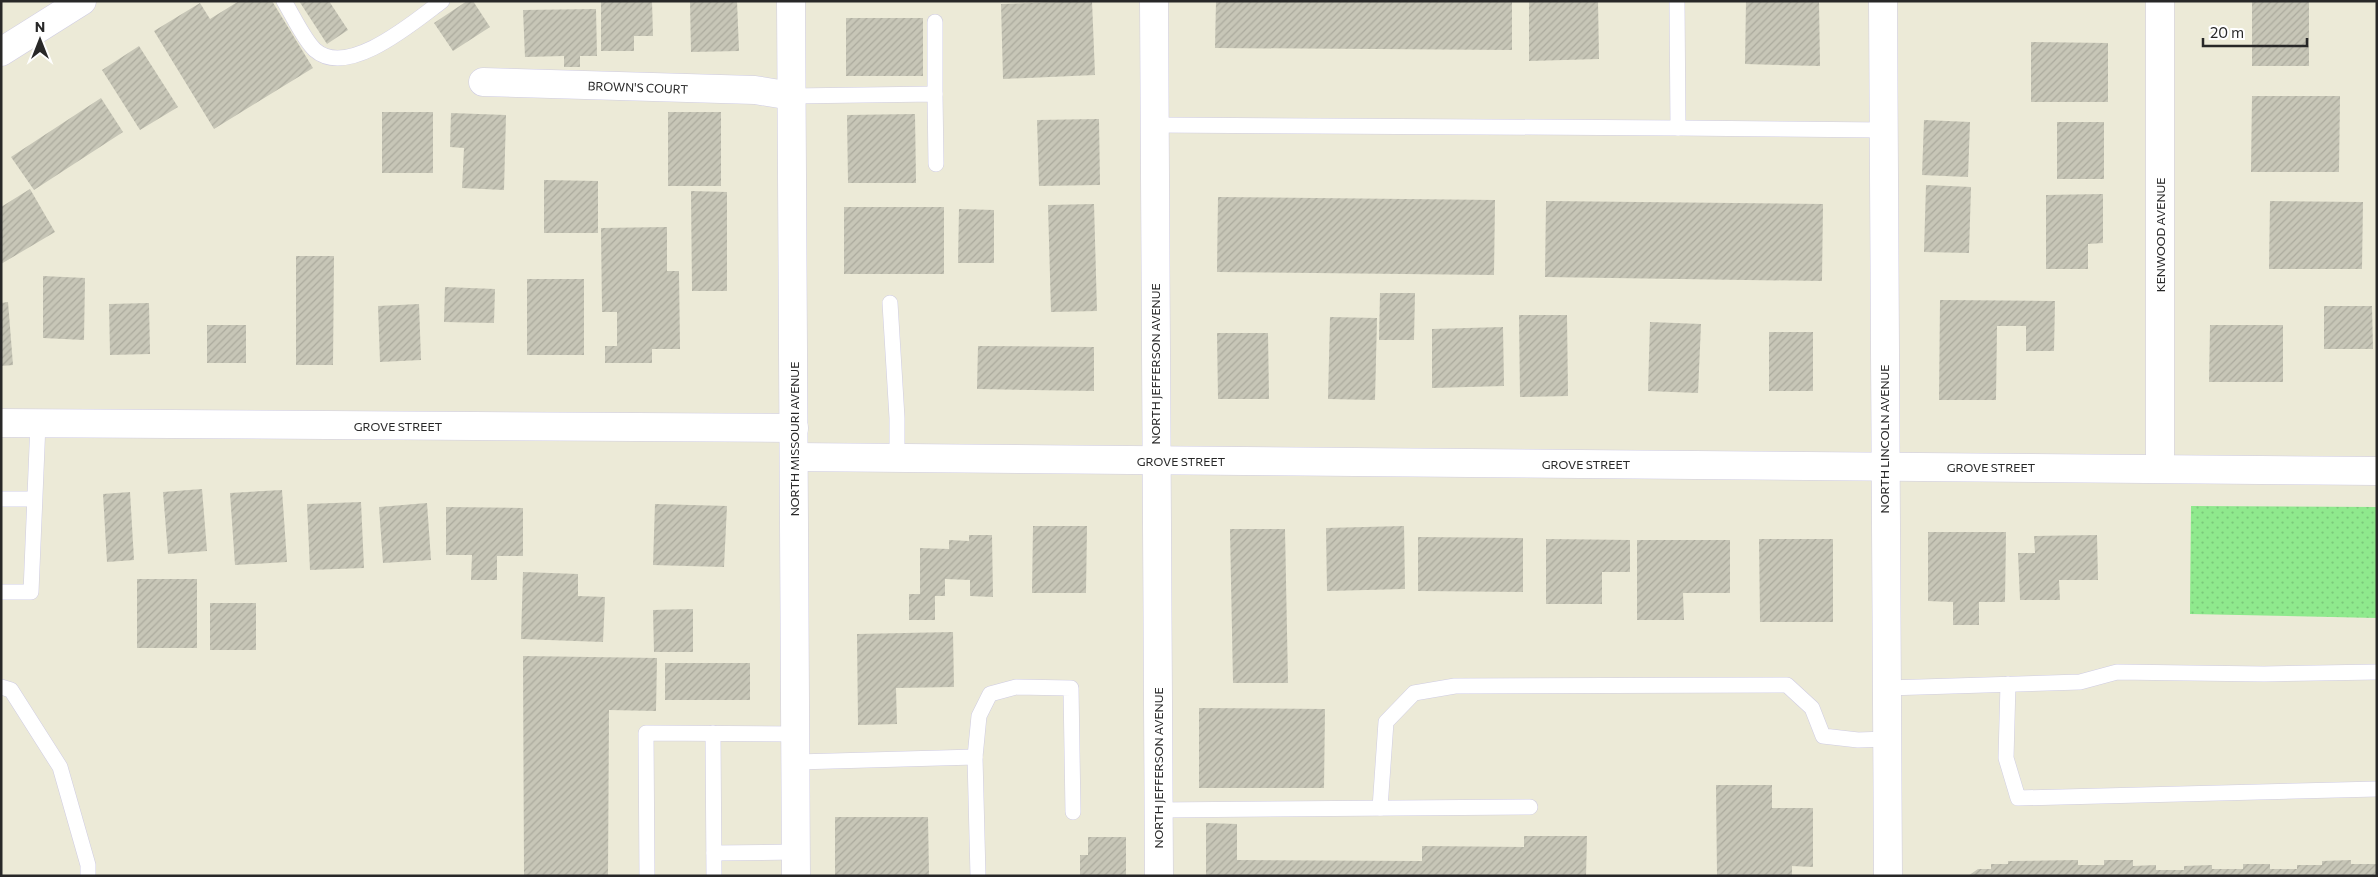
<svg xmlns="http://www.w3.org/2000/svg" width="2378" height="877" font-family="Commissioner,sans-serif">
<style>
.grass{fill:url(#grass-dots)}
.building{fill:url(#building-hatch)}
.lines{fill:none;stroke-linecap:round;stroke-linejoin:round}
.lane-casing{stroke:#cfcce3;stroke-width:16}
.street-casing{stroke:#cfcce3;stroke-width:29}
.secondary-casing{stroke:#cfcce3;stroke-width:29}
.lane{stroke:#fff;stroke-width:15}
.street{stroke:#fff;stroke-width:28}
.secondary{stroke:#fff;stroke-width:28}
.labels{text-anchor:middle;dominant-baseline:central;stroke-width:5;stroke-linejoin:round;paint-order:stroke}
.street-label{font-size:12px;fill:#282828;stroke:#fff}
</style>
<defs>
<pattern id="grass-dots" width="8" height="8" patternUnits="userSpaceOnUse" patternTransform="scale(1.25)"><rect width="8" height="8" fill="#8fe98d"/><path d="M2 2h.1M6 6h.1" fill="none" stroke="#7bc87a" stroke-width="1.8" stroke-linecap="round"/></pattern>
<pattern id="building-hatch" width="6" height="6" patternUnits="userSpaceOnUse" patternTransform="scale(1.25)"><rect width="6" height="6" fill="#c7c6b7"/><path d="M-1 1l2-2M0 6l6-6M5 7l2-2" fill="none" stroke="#abaa9d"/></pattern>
</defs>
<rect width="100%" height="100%" fill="#ecead7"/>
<path class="grass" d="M 2191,506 L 2377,507 L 2377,618 L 2190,614 Z"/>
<g class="building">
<path d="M 239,1 L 272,1 L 313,68 L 214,129 L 154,31 L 200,3 L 210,19 Z"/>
<path d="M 299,1 L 329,1 L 348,30 L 327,44 Z"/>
<path d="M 467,1 L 473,1 L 490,27 L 453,51 L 434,23 Z"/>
<path d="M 601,1 L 652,1 L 653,36 L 634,36 L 634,51 L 601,51 Z"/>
<path d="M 690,1 L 737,1 L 739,51 L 691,52 Z"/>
<path d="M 1092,1 L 1095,75 L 1003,79 L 1001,4 Z"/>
<path d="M 1216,1 L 1512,1 L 1512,50 L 1215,48 Z"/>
<path d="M 1529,1 L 1598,1 L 1599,59 L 1529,61 Z"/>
<path d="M 1746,1 L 1819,1 L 1820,66 L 1745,64 Z"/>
<rect x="2252" y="1" width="57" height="65"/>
<path d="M 596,9 L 597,56 L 580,56 L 580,67 L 564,67 L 564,56 L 525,57 L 523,10 Z"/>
<rect x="846" y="18" width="77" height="58"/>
<path d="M 2031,42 L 2108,43 L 2108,102 L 2031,102 Z"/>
<path d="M 139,46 L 178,107 L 140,130 L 102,70 Z"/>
<path d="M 2252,96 L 2340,96 L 2339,172 L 2251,172 Z"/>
<path d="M 101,98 L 123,132 L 34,190 L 11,157 Z"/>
<rect x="382" y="112" width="51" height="61"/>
<rect x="668" y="112" width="53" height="74"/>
<path d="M 451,113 L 506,115 L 504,190 L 462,188 L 464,148 L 450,147 Z"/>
<path d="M 915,114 L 916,183 L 848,183 L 847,115 Z"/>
<path d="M 1099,119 L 1100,185 L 1039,186 L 1037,120 Z"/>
<path d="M 1924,120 L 1970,122 L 1968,177 L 1922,175 Z"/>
<rect x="2057" y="122" width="47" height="57"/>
<path d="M 544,180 L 598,181 L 598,233 L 544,233 Z"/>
<path d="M 1926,185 L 1971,187 L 1969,253 L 1924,252 Z"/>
<path d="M 30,189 L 55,232 L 1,264 L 1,207 Z"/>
<path d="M 691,191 L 727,192 L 727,291 L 692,291 Z"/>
<path d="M 2103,194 L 2103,243 L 2088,244 L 2088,269 L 2046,269 L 2046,195 Z"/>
<path d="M 1218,197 L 1495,200 L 1494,275 L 1217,272 Z"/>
<path d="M 1546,201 L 1823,204 L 1822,281 L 1545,277 Z"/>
<path d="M 2270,201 L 2363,202 L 2362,269 L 2269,269 Z"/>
<path d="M 1094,204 L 1097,311 L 1051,312 L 1048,205 Z"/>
<rect x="844" y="207" width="100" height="67"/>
<path d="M 959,209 L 994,210 L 994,263 L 958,263 Z"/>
<path d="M 667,227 L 667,271 L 679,271 L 680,349 L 652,349 L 652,363 L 605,363 L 605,346 L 617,346 L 617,312 L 602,312 L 601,228 Z"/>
<path d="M 296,256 L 334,256 L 333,365 L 296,365 Z"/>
<path d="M 43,276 L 85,278 L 84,340 L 43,338 Z"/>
<rect x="527" y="279" width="57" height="76"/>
<path d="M 445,287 L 495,289 L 494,323 L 444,322 Z"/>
<path d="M 1380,293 L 1415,293 L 1414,340 L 1379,340 Z"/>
<path d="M 1940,300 L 2055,301 L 2054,351 L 2026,351 L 2026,326 L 1997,326 L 1996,400 L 1939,400 Z"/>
<path d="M 8,302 L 13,365 L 1,366 L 1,303 Z"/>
<path d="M 149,303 L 150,354 L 110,355 L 109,304 Z"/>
<path d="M 419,304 L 421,360 L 380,362 L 378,306 Z"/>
<path d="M 2324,306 L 2372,306 L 2373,349 L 2324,349 Z"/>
<path d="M 1519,315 L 1567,315 L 1568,396 L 1520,397 Z"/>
<path d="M 1330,317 L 1377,318 L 1375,400 L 1328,399 Z"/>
<path d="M 1650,322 L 1701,324 L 1698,393 L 1648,391 Z"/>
<rect x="207" y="325" width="39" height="38"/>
<path d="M 2210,325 L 2283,325 L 2283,382 L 2209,382 Z"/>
<path d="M 1503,327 L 1504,386 L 1432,388 L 1432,329 Z"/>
<rect x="1769" y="332" width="44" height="59"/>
<path d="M 1217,333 L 1268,333 L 1269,399 L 1218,399 Z"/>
<path d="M 978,346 L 1094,347 L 1094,391 L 977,389 Z"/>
<path d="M 202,489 L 207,551 L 168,554 L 163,492 Z"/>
<path d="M 282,490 L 287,562 L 235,565 L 230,493 Z"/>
<path d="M 130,492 L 134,560 L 107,562 L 103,494 Z"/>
<path d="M 361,502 L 364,568 L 310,570 L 307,504 Z"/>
<path d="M 427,503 L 431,560 L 383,563 L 379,507 Z"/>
<path d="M 655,504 L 727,506 L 724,567 L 653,565 Z"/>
<path d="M 446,507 L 523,508 L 523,556 L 497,556 L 497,580 L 471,580 L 472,555 L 446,555 Z"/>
<path d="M 1033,526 L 1087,526 L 1086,593 L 1032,593 Z"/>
<path d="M 1404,526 L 1405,589 L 1327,591 L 1326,528 Z"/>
<path d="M 1230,529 L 1285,529 L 1288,683 L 1233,683 Z"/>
<path d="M 1928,532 L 2006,532 L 2005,602 L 1979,602 L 1979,625 L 1953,625 L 1953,602 L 1928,601 Z"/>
<path d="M 969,535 L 992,535 L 993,597 L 970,596 L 970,580 L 945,579 L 945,596 L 935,596 L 935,620 L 909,620 L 909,594 L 920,594 L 920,548 L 949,549 L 949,540 L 969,541 Z"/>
<path d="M 2097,535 L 2098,580 L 2059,580 L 2060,600 L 2020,600 L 2018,553 L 2035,553 L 2034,536 Z"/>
<path d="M 1418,537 L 1523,538 L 1523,592 L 1418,591 Z"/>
<path d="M 1546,539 L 1630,540 L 1630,572 L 1602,572 L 1602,604 L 1546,604 Z"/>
<path d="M 1759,539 L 1833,539 L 1833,622 L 1760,622 Z"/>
<path d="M 1637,540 L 1730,540 L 1730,593 L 1683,593 L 1684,620 L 1637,620 Z"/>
<path d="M 523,572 L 578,574 L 578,596 L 605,597 L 603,642 L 521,639 Z"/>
<rect x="137" y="579" width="60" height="69"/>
<rect x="210" y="603" width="46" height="47"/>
<path d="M 693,609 L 693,652 L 654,652 L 653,610 Z"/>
<path d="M 953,632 L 954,687 L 896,688 L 897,724 L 858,725 L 857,634 Z"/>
<path d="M 523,656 L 657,658 L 656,711 L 609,710 L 608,876 L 524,876 Z"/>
<rect x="665" y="663" width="85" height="37"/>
<path d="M 1199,708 L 1325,709 L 1324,788 L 1199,788 Z"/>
<path d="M 1716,785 L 1772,785 L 1772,808 L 1813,808 L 1813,867 L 1792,866 L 1792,876 L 1717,876 Z"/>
<path d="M 835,817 L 928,817 L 929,876 L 835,876 Z"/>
<path d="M 1206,823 L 1237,824 L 1237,860 L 1422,861 L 1422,846 L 1524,847 L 1524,836 L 1587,836 L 1586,876 L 1206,876 Z"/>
<path d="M 1088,837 L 1126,837 L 1126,876 L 1080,876 L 1080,855 L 1088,855 Z"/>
<path d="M 2078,860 L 2078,865 L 2104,865 L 2104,860 L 2133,860 L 2133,866 L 2156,865 L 2156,870 L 2184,870 L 2184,866 L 2212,865 L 2212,869 L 2243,869 L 2243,864 L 2270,864 L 2270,869 L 2297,869 L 2297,865 L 2322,865 L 2322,861 L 2351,860 L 2351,864 L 2377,864 L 2377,876 L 1968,876 L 1978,869 L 1991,869 L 1991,864 L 2008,864 L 2008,861 Z"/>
</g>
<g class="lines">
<defs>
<g id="lane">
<path d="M 284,1 C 292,14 304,40 315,50 C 348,79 415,21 442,1"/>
<path d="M 935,22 L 935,94"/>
<path d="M 792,96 L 935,94 L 936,164"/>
<path d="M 1154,125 L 1678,128 L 1677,1"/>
<path d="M 1678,128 L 1883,130"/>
<path d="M 890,303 L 897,418 L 897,458"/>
<path d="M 1,499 L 33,499"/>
<path d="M 1,592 L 31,592 L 38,423"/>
<path d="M 2008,684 L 2006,758 L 2018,798 L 2377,789"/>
<path d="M 1,687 L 11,690 L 60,767 L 88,865 L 88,876"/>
<path d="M 1887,688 L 2080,682 L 2117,672 L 2264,674 L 2377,672"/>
<path d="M 713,733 L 714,876"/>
<path d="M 975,757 L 979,716 L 990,694 L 1016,687 L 1071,688 L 1073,812"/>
<path d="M 797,762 L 975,757 L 978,876"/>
<path d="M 1380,808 L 1386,722 L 1414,693 L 1455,686 L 1787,685 L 1812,708 L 1823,736 L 1858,740 L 1887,739"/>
<path d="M 1158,810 L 1530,807"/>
<path d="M 714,853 L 796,852"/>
<path d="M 647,876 L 646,733 L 797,734"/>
</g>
<g id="street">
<path d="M 1154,1 L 1159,876"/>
<path d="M 1883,1 L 1888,876"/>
<path d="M 2160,1 L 2160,468"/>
<path d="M 1,52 L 82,1"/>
<path d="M 483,82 L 755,90 L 792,96"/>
<path d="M 1,423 L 794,428"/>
<path d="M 794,457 L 2377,471"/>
</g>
<path id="secondary" d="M 791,1 L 796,876"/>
</defs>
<use href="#lane" class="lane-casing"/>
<use href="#street" class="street-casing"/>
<use href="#secondary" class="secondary-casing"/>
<use href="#lane" class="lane"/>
<use href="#street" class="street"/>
<use href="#secondary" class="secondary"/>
</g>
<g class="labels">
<g class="street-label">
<text transform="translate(638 87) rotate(2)">BROWN'S COURT</text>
<text transform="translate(2160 235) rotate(-90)">KENWOOD AVENUE</text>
<text transform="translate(1155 364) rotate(-90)">NORTH JEFFERSON AVENUE</text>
<text x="398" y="426">GROVE STREET</text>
<text transform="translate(794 439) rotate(-90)">NORTH MISSOURI AVENUE</text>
<text transform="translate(1884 439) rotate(-90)">NORTH LINCOLN AVENUE</text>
<text x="1181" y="461">GROVE STREET</text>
<text x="1586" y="464">GROVE STREET</text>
<text x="1991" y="467">GROVE STREET</text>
<text transform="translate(1158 768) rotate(-90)">NORTH JEFFERSON AVENUE</text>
</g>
</g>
<rect width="2378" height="877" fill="none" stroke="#282828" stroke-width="5"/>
<g transform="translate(40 40)" stroke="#ffffff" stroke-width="4" paint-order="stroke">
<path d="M0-4L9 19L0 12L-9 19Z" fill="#282828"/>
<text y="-8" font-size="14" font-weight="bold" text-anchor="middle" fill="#282828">N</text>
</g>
<path d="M2203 38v8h104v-8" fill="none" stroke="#282828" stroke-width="2.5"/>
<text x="2210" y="38" font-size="15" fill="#282828" stroke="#ffffff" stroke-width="4" paint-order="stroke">20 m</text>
</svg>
